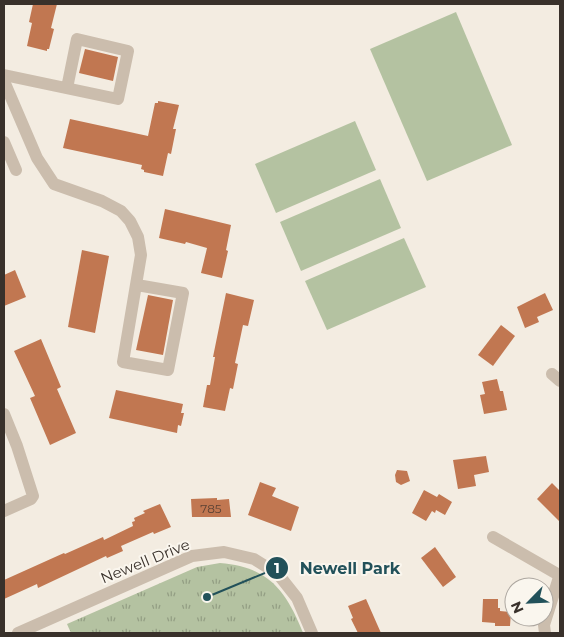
<svg xmlns="http://www.w3.org/2000/svg" width="564" height="637" font-family="Montserrat,sans-serif">
<style>
.grass{fill:#b4c2a1}
.park{fill:url(#park-tufts)}
.building{fill:#c17751}
.lines{fill:none;stroke-linecap:round;stroke-linejoin:round}
.minor{stroke:#cbbdad;stroke-width:12}
.labels{text-anchor:middle;dominant-baseline:central;stroke-width:4;stroke-linejoin:round;paint-order:stroke}
.number-label{font-size:12px;fill:#5b4234}
.street-label{font-size:15px;fill:#39312b;stroke:#faf6ee}
.leader{fill:none;stroke:#22515a;stroke-width:2}
.callout-dot{fill:#22515a;stroke:#faf6ee;stroke-width:2}
.mark-label{font-size:15px;text-anchor:middle;font-weight:bold;fill:#fff}
.callout-label{font-size:16px;text-anchor:middle;font-weight:bold;fill:#22515a;stroke:#faf6ee;stroke-width:4;stroke-linejoin:round;paint-order:stroke}
</style>
<defs>
<pattern id="park-tufts" width="24" height="20" patternUnits="userSpaceOnUse" patternTransform="scale(1.25)"><rect width="24" height="20" fill="#b4c2a1"/><path d="M3 7l-1-3M5 7V3M7 7l1-3M15 17l-1-3M17 17v-4M19 17l1-3" fill="none" stroke="#939e83"/></pattern>
</defs>
<rect width="100%" height="100%" fill="#f3ece1"/>
<g class="grass">
<path d="M 456,12 L 512,145 L 427,181 L 370,49 Z"/>
<path d="M 355,121 L 376,170 L 276,213 L 255,164 Z"/>
<path d="M 380,179 L 401,228 L 301,271 L 280,222 Z"/>
<path d="M 404,238 L 426,287 L 327,330 L 305,281 Z"/>
</g>
<path class="park" d="M 220,563 C 269,567 286,591 303,633 L 71,633 L 67,624 L 197,567 Z"/>
<g class="building">
<path d="M 33,4 L 57,4 L 51,28 L 54,29 L 49,49 L 47,49 L 47,51 L 27,46 L 32,23 L 29,22 Z"/>
<path d="M 85,49 L 118,57 L 113,81 L 79,73 Z"/>
<path d="M 158,101 L 179,105 L 173,129 L 176,129 L 171,154 L 168,153 L 163,176 L 144,172 L 144,170 L 141,169 L 142,165 L 63,148 L 70,119 L 148,136 L 155,103 L 158,103 Z"/>
<path d="M 165,209 L 231,225 L 226,250 L 228,251 L 222,278 L 201,273 L 207,248 L 186,242 L 185,244 L 159,238 Z"/>
<path d="M 82,250 L 109,256 L 95,333 L 68,327 Z"/>
<path d="M 15,270 L 26,297 L 4,306 L 4,275 Z"/>
<path d="M 226,293 L 254,300 L 248,326 L 243,325 L 235,363 L 238,364 L 233,389 L 230,388 L 225,411 L 203,407 L 207,385 L 210,385 L 215,357 L 213,357 Z"/>
<path d="M 545,293 L 553,310 L 537,317 L 539,322 L 525,328 L 517,307 Z"/>
<path d="M 148,295 L 173,300 L 163,355 L 136,350 Z"/>
<path d="M 501,325 L 515,336 L 493,366 L 478,355 Z"/>
<path d="M 41,339 L 61,387 L 57,389 L 76,433 L 50,445 L 30,398 L 35,396 L 14,351 Z"/>
<path d="M 497,379 L 500,391 L 503,391 L 507,410 L 484,414 L 480,395 L 485,394 L 482,382 Z"/>
<path d="M 116,390 L 183,404 L 181,413 L 184,413 L 181,426 L 178,425 L 177,433 L 109,418 Z"/>
<path d="M 486,456 L 489,472 L 474,475 L 476,486 L 458,489 L 453,460 Z"/>
<path d="M 397,470 L 407,471 L 410,481 L 401,485 L 396,482 L 395,475 Z"/>
<path d="M 260,482 L 276,488 L 272,496 L 299,507 L 291,531 L 248,515 Z"/>
<path d="M 552,483 L 560,491 L 560,522 L 537,499 Z"/>
<path d="M 424,490 L 437,497 L 439,494 L 452,502 L 445,515 L 436,510 L 435,513 L 432,511 L 426,521 L 412,513 Z"/>
<path d="M 217,498 L 217,500 L 229,499 L 231,517 L 192,517 L 191,499 Z"/>
<path d="M 160,504 L 171,527 L 154,534 L 153,532 L 121,546 L 123,551 L 107,558 L 106,556 L 38,588 L 37,584 L 4,599 L 4,580 L 64,553 L 65,554 L 103,537 L 104,540 L 133,526 L 132,522 L 135,521 L 134,518 L 145,513 L 143,511 Z"/>
<path d="M 435,547 L 456,577 L 443,587 L 421,558 Z"/>
<path d="M 366,599 L 377,624 L 381,633 L 358,633 L 351,619 L 353,618 L 348,606 Z"/>
<path d="M 483,599 L 498,599 L 498,608 L 500,608 L 500,611 L 511,612 L 510,626 L 495,626 L 495,623 L 482,622 Z"/>
</g>
<g class="lines">
<g class="minor">
<path d="M 4,75 L 118,99 L 128,51 L 77,39 L 67,88"/>
<path d="M 4,81 L 37,158 L 54,184 L 102,201 L 121,211 L 130,221 L 138,237 L 141,255 L 123,362 L 168,370 L 183,293 L 137,285"/>
<path d="M 4,142 L 16,170"/>
<path d="M 552,374 L 560,381"/>
<path d="M 4,414 L 17,446 L 33,496 L 31,499 L 4,511"/>
<path d="M 493,537 L 559,575"/>
<path d="M 18,633 L 192,556 L 224,552 L 254,559 L 278,574 L 297,598 L 312,633"/>
<path d="M 545,633 L 544,625 L 560,574"/>
</g>
</g>
<g class="labels">
<g class="number-label">
<text x="211" y="508">785</text>
</g>
<g class="street-label">
<text transform="translate(145 561) rotate(-22)">Newell Drive</text>
</g>
</g>
<path class="leader" d="M207 597L277 568"/>
<g class="callout-dot">
<circle cx="207" cy="597" r="5"/>
<circle cx="277" cy="568" r="12"/>
</g>
<g class="mark-label">
<text x="277" y="573">1</text>
</g>
<g class="callout-label">
<text x="350" y="574">Newell Park</text>
</g>
<rect width="564" height="637" fill="none" stroke="#39312b" stroke-width="10"/>
<g transform="translate(529 602) rotate(246)"><circle r="24" fill="#faf6ee" stroke="#ada7a0"/>
<path d="M0-4L9 19L0 12L-9 19Z" fill="#22515a"/>
<text y="-8" font-size="14" font-weight="bold" text-anchor="middle" fill="#39312b">N</text>
</g>
</svg>
